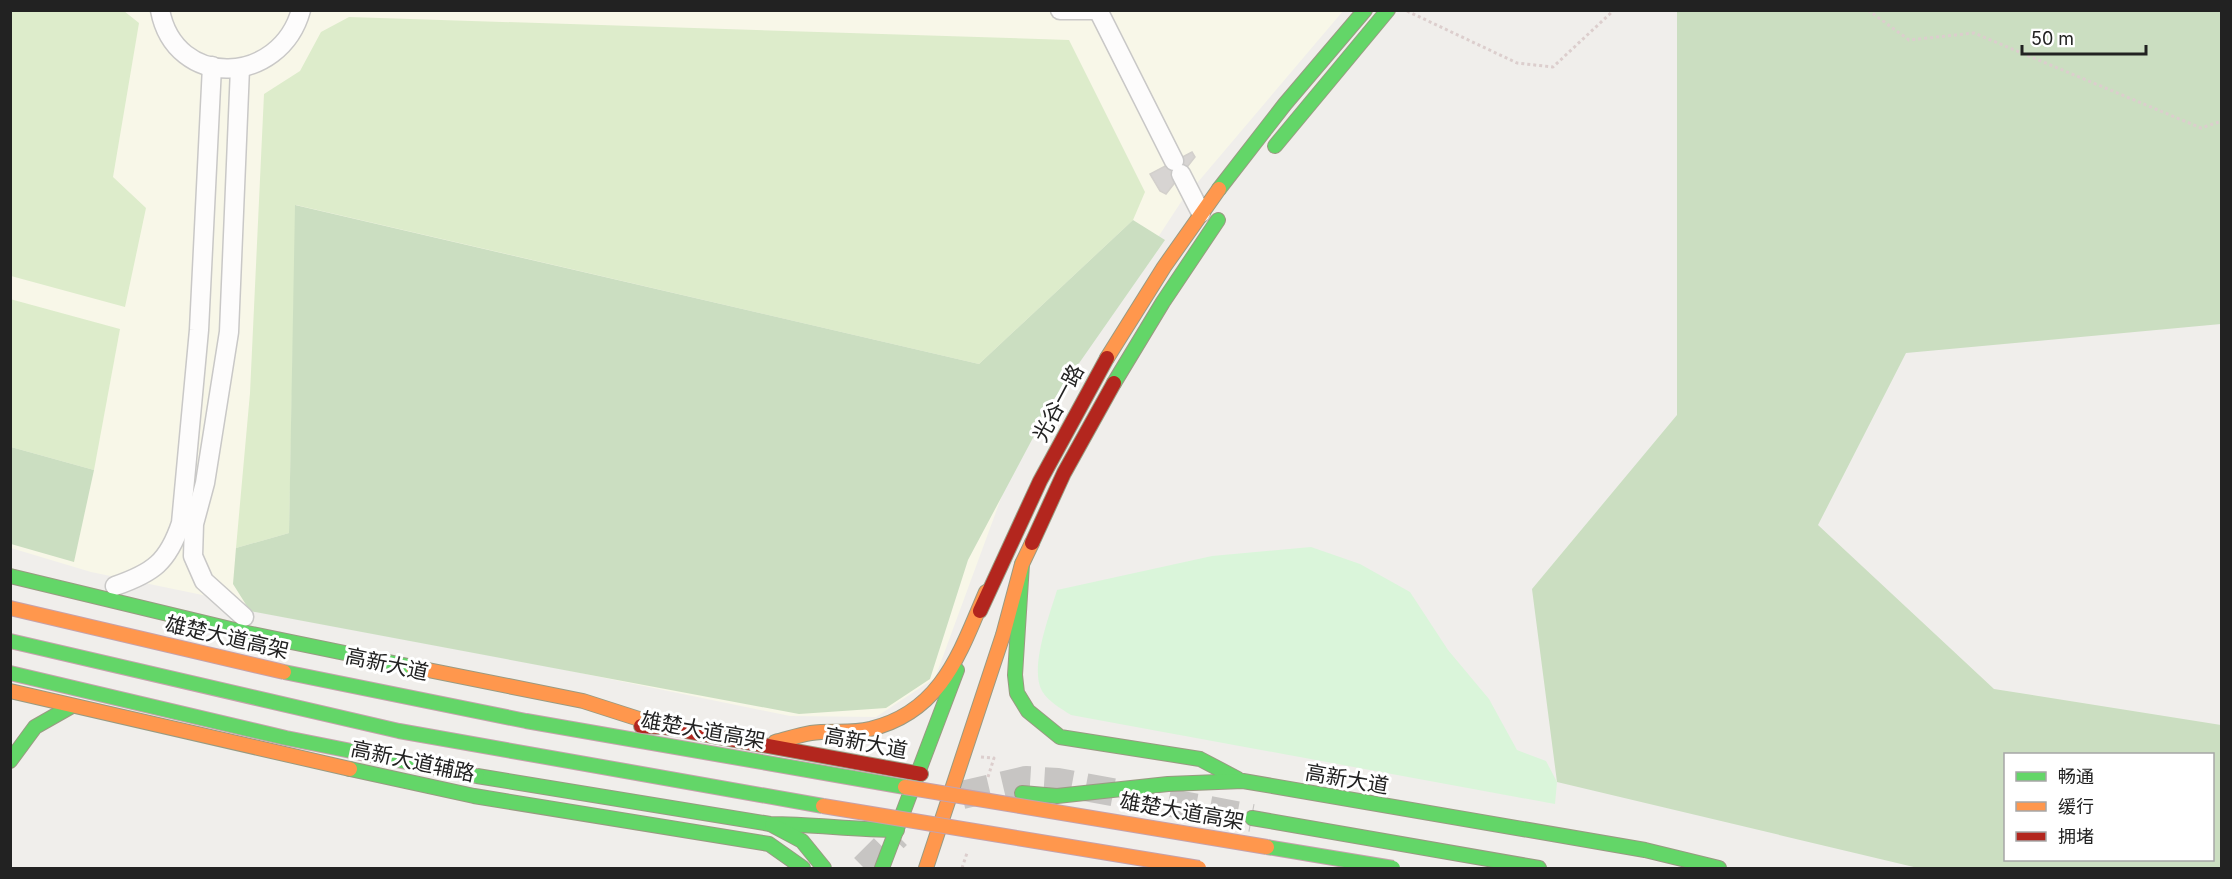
<svg xmlns="http://www.w3.org/2000/svg" width="2232" height="879" font-family="Inter,'Noto Sans SC',sans-serif">
<style>
.education{fill:#f8f7e8}
.grass{fill:#ddeccb}
.forest{fill:#cbdec1;fill-rule:evenodd}
.park{fill:#daf5da}
.building{fill:#d7d4d2;stroke:#d3d0cc;stroke-width:1.5}
.lines{fill:none;stroke-linecap:round;stroke-linejoin:round}
.primary-tunnel{stroke:#c7c5c3;stroke-width:28;stroke-dasharray:28 14;stroke-linecap:butt}
.street-casing{stroke:#c9c8c7;stroke-width:21}
.fast-casing{stroke:#999a82;stroke-width:16}
.slow-casing{stroke:#999a82;stroke-width:16}
.jam-casing{stroke:#999a82;stroke-width:16}
.path{stroke:#dccecd;stroke-width:3;stroke-dasharray:3 3;stroke-linecap:butt}
.street{stroke:#fdfcfc;stroke-width:18}
.fast{stroke:#63d668;stroke-width:14}
.slow{stroke:#ff974d;stroke-width:14}
.jam{stroke:#b3261e;stroke-width:14}
.fast-bridge-casing{stroke:#c5a2ac;stroke-width:16;stroke-linecap:butt}
.slow-bridge-casing{stroke:#c5a2ac;stroke-width:16;stroke-linecap:butt}
.fast-bridge{stroke:#63d668;stroke-width:14}
.slow-bridge{stroke:#ff974d;stroke-width:14}
.labels{text-anchor:middle;dominant-baseline:central;stroke-width:6;stroke-linejoin:round;paint-order:stroke}
.street-label{font-size:21px;fill:#222;stroke:#fff}
</style>
<rect width="100%" height="100%" fill="#f0eeeb"/>
<path class="education" d="M 10,11 L 1343,11 L 1181,202 L 1018,452 L 935,678 L 876,717 L 790,716 L 91,572 L 11,548 Z"/>
<g class="grass">
<path d="M 10,11 L 124,11 L 139,23 L 113,177 L 146,208 L 125,307 L 11,276 Z"/>
<path d="M 349,17 L 1069,40 L 1145,192 L 1133,220 L 979,364 L 296,205 L 289,533 L 236,548 L 250,393 L 264,94 L 300,71 L 321,32 Z"/>
<path d="M 10,299 L 120,329 L 94,470 L 11,447 Z"/>
</g>
<g class="forest">
<path d="M 1677,11 L 2221,11 L 2221,324 L 1906,353 L 1818,525 L 1994,689 L 2221,725 L 2221,868 L 1918,868 L 1557,782 L 1532,589 L 1677,415 ZM 2006,754 L 2212,754 L 2212,860 L 2006,860 Z"/>
<path d="M 295,205 L 979,364 L 1133,220 L 1165,240 L 1052,402 L 968,560 L 930,679 L 886,708 L 799,714 L 250,611 L 233,584 L 236,548 L 289,533 Z"/>
<path d="M 11,447 L 94,470 L 74,562 L 11,544 Z"/>
</g>
<path class="park" d="M 1311,547 L 1360,564 L 1410,592 L 1448,650 L 1489,699 L 1517,750 L 1546,761 L 1557,782 L 1555,804 L 1071,715 C 1060,708 1049,702 1042,691 C 1029,668 1050,614 1057,590 L 1212,556 Z"/>
<path class="building" d="M 1192,152 L 1195,157 L 1166,194 L 1160,191 L 1150,174 Z"/>
<g class="lines">
<g class="primary-tunnel">
<path d="M 962,795 L 1026,780 L 1058,782 L 1252,818"/>
<path d="M 864,868 L 897,835"/>
</g>
<defs>
<g id="street">
<path d="M 160,10 C 175,90 280,86 301,10"/>
<path d="M 1060,10 L 1100,10"/>
<path d="M 1098,10 L 1174,161"/>
<path d="M 240,68 L 229,332 L 205,483 L 194,524 L 193,556 L 204,581 L 244,617"/>
<path d="M 1181,174 L 1201,213"/>
<path d="M 115,586 C 153,573 168,562 181,523 L 199,330 L 212,66"/>
</g>
<g id="fast">
<path d="M 1275,146 L 1388,10"/>
<path d="M 1219,189 L 1285,104 L 1365,10"/>
<path d="M 1114,383 L 1163,302 L 1218,220"/>
<path d="M 1022,564 L 1015,675 L 1017,693 L 1028,711 L 1060,737 L 1200,759 L 1238,779"/>
<path d="M 10,576 L 247,633 L 413,667"/>
<path d="M 10,761 L 35,727 L 72,706"/>
<path d="M 350,769 L 474,796 L 769,844 L 803,868"/>
<path d="M 477,776 L 770,824 C 813,824 854,830 897,830"/>
<path d="M 1022,793 L 1057,796 L 1168,784 L 1243,781 L 1645,850 L 1719,868"/>
<path d="M 1252,818 L 1539,868"/>
<path d="M 772,825 L 802,841 L 824,868"/>
<path d="M 882,868 L 957,670"/>
</g>
<g id="slow">
<path d="M 1107,358 L 1164,267 L 1219,189"/>
<path d="M 413,667 L 583,701 L 664,727"/>
<path d="M 10,691 L 350,769"/>
<path d="M 775,742 C 787,739 799,735 811,733 C 830,730 851,734 870,729 C 942,712 960,652 986,592"/>
<path d="M 926,868 L 1003,635 L 1022,564 L 1032,543"/>
</g>
<g id="jam">
<path d="M 1032,543 L 1064,473 L 1114,383"/>
<path d="M 980,611 L 1040,481 L 1107,358"/>
<path d="M 641,726 L 664,727 L 921,774"/>
</g>
</defs>
<use href="#street" class="street-casing"/>
<use href="#fast" class="fast-casing"/>
<use href="#slow" class="slow-casing"/>
<use href="#jam" class="jam-casing"/>
<g class="path">
<path d="M 1868,10 L 1909,40 L 1974,33 L 2201,128 L 2222,121"/>
<path d="M 1407,11 L 1517,63 L 1553,67 L 1614,10"/>
<path d="M 981,757 L 994,758 L 988,777"/>
<path d="M 962,868 L 967,853"/>
</g>
<use href="#street" class="street"/>
<use href="#fast" class="fast"/>
<use href="#slow" class="slow"/>
<use href="#jam" class="jam"/>
<defs>
<g id="fast-bridge">
<path d="M 10,641 L 399,731 L 823,806"/>
<path d="M 284,672 L 526,721 L 905,787"/>
<path d="M 10,673 L 286,738 L 477,776"/>
<path d="M 1267,847 L 1393,868"/>
</g>
<g id="slow-bridge">
<path d="M 10,608 L 284,672"/>
<path d="M 905,787 L 1267,847"/>
<path d="M 823,806 L 1199,868"/>
</g>
</defs>
<use href="#fast-bridge" class="fast-bridge-casing"/>
<use href="#slow-bridge" class="slow-bridge-casing"/>
<use href="#fast-bridge" class="fast-bridge"/>
<use href="#slow-bridge" class="slow-bridge"/>
</g>
<g class="labels">
<g class="street-label">
<text transform="translate(1058 403) rotate(-62)">光谷一路</text>
<text transform="translate(227 637) rotate(13)">雄楚大道高架</text>
<text transform="translate(387 664) rotate(12)">高新大道</text>
<text transform="translate(703 730) rotate(10)">雄楚大道高架</text>
<text transform="translate(866 743) rotate(11)">高新大道</text>
<text transform="translate(413 761) rotate(12)">高新大道辅路</text>
<text transform="translate(1347 779) rotate(10)">高新大道</text>
<text transform="translate(1182 811) rotate(10)">雄楚大道高架</text>
</g>
</g>
<rect width="2232" height="879" fill="none" stroke="#222222" stroke-width="24"/>
<rect x="2004" y="753" width="210" height="108" fill="#ffffff" stroke="#a7a7a7" stroke-width="1.5"/>
<rect x="2016" y="772" width="30" height="9" fill="#63d668" stroke="#a7a7a7" stroke-width="1.5"/>
<text x="2058" y="783" font-size="18" fill="#222222">畅通</text>
<rect x="2016" y="802" width="30" height="9" fill="#ff974d" stroke="#a7a7a7" stroke-width="1.5"/>
<text x="2058" y="813" font-size="18" fill="#222222">缓行</text>
<rect x="2016" y="832" width="30" height="9" fill="#b3261e" stroke="#a7a7a7" stroke-width="1.5"/>
<text x="2058" y="843" font-size="18" fill="#222222">拥堵</text>
<path d="M2022 45v9h124v-9" fill="none" stroke="#222222" stroke-width="3"/>
<text x="2031" y="45" font-size="18" fill="#222222" stroke="#ffffff" stroke-width="4.5" paint-order="stroke">50 m</text>
</svg>
